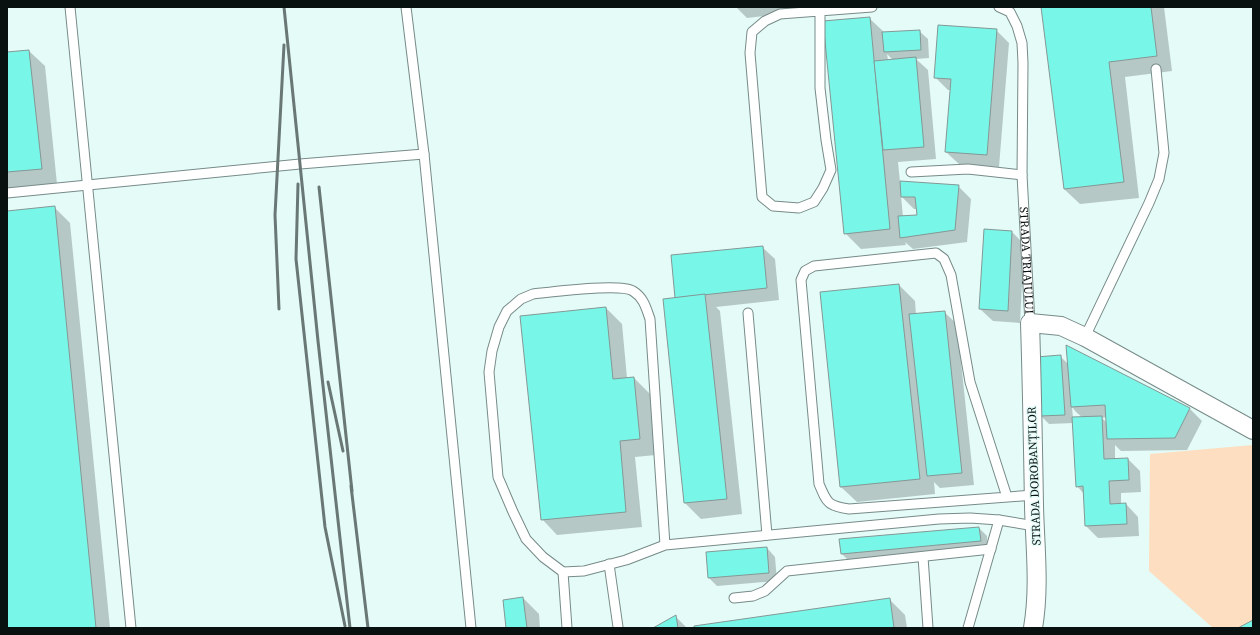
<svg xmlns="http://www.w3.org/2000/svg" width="1260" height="635" font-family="'Source Serif 4',serif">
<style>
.green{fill:#fedec0}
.shadow{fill:#0003;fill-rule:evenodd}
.building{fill:#78f7e9;stroke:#849895}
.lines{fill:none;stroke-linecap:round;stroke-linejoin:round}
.lane-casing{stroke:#778b88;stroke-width:11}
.street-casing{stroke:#778b88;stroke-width:20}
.lane{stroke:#fff;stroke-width:9}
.street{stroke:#fff;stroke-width:18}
.rail{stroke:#697775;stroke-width:3}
.labels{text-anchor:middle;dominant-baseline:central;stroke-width:3;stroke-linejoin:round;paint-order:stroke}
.street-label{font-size:12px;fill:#091110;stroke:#e4fbf7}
</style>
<rect width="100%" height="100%" fill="#e4fbf7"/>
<path class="green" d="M 1253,445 L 1253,620 L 1238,628 L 1213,628 L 1149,571 L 1150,454 Z"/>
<g class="shadow">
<path d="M 736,7 L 837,7 L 747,18 Z"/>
<path d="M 1042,7 L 1164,7 L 1172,71 L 1125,77 L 1139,198 L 1080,204 L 1064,189 Z"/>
<path d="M 869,18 L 885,33 L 919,31 L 928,39 L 929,58 L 916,59 L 928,70 L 936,159 L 898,162 L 900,182 L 958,186 L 971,199 L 967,242 L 913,249 L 905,242 L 906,245 L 861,249 L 845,233 ZM 887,54 L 893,60 L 888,60 ZM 901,196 L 914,209 L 917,209 L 918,216 L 903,217 Z"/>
<path d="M 996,30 L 1009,43 L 999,167 L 959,164 L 946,152 L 951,90 L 948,90 L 935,77 Z"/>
<path d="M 29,51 L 45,66 L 57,184 L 7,189 L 7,53 Z"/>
<path d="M 54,207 L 70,223 L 110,628 L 7,628 L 7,212 Z"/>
<path d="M 1012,232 L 1024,244 L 1020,323 L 993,321 L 980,309 Z"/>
<path d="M 762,247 L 775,259 L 779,300 L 716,307 L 720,311 L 742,514 L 701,519 L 685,503 L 676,298 Z"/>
<path d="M 899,285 L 915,301 L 916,315 L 944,312 L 957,324 L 974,485 L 940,488 L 934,482 L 935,494 L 857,502 L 841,487 Z"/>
<path d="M 606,308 L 622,324 L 627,378 L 634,378 L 650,394 L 656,455 L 635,457 L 642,527 L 557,535 L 542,519 Z"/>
<path d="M 1060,356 L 1069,365 L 1190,409 L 1202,421 L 1187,450 L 1121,451 L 1115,445 L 1115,459 L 1128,459 L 1140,471 L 1141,492 L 1121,493 L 1121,504 L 1126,504 L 1138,517 L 1139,536 L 1098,538 L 1086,526 L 1084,494 L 1077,486 L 1074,423 L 1049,424 L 1041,416 ZM 1072,407 L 1076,412 L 1083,418 L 1073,418 ZM 1107,417 L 1107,423 L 1102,418 Z"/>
<path d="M 979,528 L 987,536 L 988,549 L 850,562 L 841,553 Z"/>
<path d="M 767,548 L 775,557 L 777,581 L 717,586 L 709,578 Z"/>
<path d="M 523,598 L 539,614 L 540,628 L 507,628 Z"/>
<path d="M 889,599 L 905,615 L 907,628 L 695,628 Z"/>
<path d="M 676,617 L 687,628 L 655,628 Z"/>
</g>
<g class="building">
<path d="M 1041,7 L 1151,7 L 1157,56 L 1109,62 L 1124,182 L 1064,189 Z"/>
<path d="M 870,17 L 890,229 L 844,234 L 823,21 Z"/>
<path d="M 938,25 L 997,29 L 987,155 L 945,152 L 951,79 L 934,78 Z"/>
<path d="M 920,30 L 921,50 L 884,52 L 882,32 Z"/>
<path d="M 29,50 L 42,169 L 7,172 L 7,52 Z"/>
<path d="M 916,57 L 924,147 L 883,150 L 874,61 Z"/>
<path d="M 900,181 L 959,185 L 955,230 L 900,238 L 898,216 L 917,215 L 915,197 L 901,197 Z"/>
<path d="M 55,206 L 96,628 L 7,628 L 7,211 Z"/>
<path d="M 984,229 L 1012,231 L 1008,311 L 979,309 Z"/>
<path d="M 763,246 L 767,288 L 675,298 L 671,255 Z"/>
<path d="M 899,284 L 920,479 L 840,487 L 820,292 Z"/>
<path d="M 705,294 L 727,499 L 684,503 L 663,299 Z"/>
<path d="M 606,307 L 613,379 L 634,377 L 640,439 L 620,441 L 626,512 L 541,520 L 520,316 Z"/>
<path d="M 945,311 L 962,473 L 927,476 L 909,314 Z"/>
<path d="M 1066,345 L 1190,408 L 1175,438 L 1107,439 L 1105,405 L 1071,407 Z"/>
<path d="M 1061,355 L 1065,415 L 1040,416 L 1036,357 Z"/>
<path d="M 1102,416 L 1104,459 L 1128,458 L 1129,480 L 1109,481 L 1110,504 L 1126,503 L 1127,524 L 1085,526 L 1083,486 L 1076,487 L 1072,417 Z"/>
<path d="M 979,527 L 981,541 L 841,554 L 839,539 Z"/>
<path d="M 767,547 L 769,573 L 708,578 L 706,552 Z"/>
<path d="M 523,597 L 527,628 L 506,628 L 503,600 Z"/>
<path d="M 890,598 L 894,628 L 694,628 L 694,626 Z"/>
<path d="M 676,615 L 678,628 L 653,628 Z"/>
<path d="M 1253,620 L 1253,628 L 1238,628 Z"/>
</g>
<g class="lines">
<defs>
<g id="lane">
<path d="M 70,7 L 131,628"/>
<path id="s1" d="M 999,7 L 1010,12 L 1017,26 L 1022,43 L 1023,63 L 1022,175 L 1030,323"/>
<path d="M 820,11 L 820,88 L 826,140 L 831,170 L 823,188 L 814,202 L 799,208 L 773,206 L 762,197 L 750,53 L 752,32 L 765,21 L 780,14 L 872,7"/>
<path d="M 424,154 L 471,628"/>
<path d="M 911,172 L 968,169 L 1022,175"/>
<path d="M 7,193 L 300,164 L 424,154 L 406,7"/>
<path d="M 748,313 L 767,535"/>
<path d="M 1085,337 L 1149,203 L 1159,179 L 1164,153 L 1156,69"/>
<path d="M 1007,497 L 970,382 L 951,275 L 944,259 L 936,253 L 814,266 L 805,271 L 801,280 L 819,484 C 827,503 828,506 849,509 L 1034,495"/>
<path d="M 665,545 L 650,319 C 646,308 644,298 633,291 C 620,283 552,292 533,294 L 521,299 L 507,311 L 499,327 L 492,351 L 489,372 L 498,477 L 513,512 L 526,539 L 543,557 L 563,572 L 584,571 L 626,560 L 665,545 L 939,519 L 970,518 L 999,520 L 1035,526"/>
<path d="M 923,557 L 928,628"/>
<path d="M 609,564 L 618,627"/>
<path d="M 563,572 L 567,628"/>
<path d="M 734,598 L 753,596 L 765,591 L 787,571 L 991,549"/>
<path d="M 968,628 L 999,520"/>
</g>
<path id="street" d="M 1033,628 C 1040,587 1035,547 1034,506 C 1033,445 1032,384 1030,323 L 1061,326 L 1085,337 L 1253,430"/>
</defs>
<use href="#lane" class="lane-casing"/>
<use href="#street" class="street-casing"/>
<use href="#lane" class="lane"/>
<use href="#street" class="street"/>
<g class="rail">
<path d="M 284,7 L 318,341 L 350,628"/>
<path d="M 298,184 L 296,259 L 325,527 L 345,626"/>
<path d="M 319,187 L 352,491"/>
<path d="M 279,309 L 275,215 L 284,45"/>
<path d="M 328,382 L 343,451"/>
<path d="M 351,486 L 368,628"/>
</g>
</g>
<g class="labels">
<g class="street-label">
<text stroke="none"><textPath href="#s1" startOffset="263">STRADA TRIAJULUI</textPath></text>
<text transform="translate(1034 476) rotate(-92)">STRADA DOROBANȚILOR</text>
</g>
</g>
<rect width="1260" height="635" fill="none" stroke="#091110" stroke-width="16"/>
</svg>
